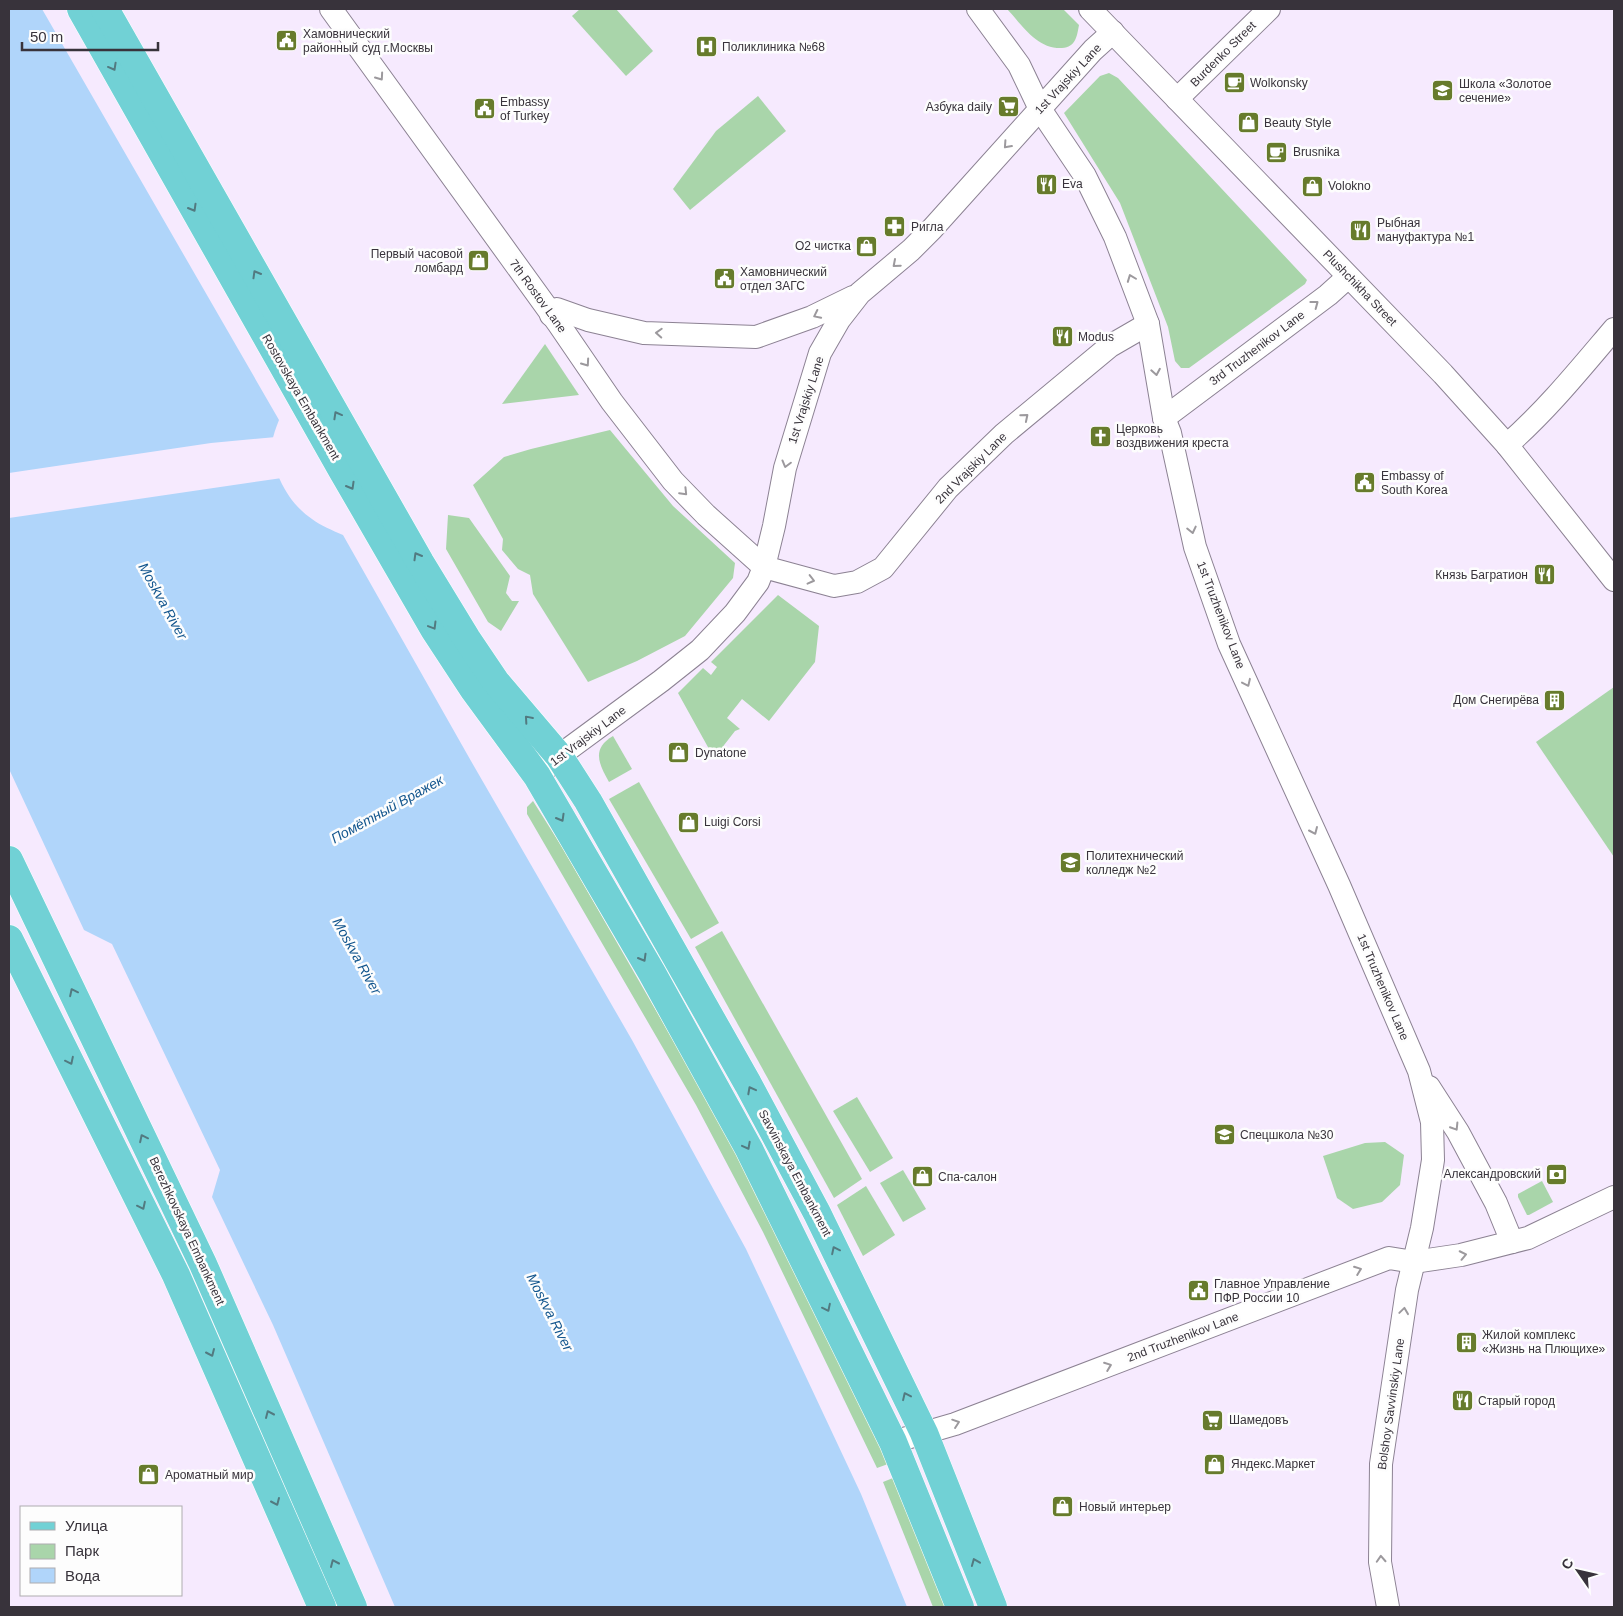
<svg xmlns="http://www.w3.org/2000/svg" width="1623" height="1616" font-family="Helvetica,sans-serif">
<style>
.green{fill:#a9d5aa}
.water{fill:#b0d5fa}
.pier{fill:#f6eafe}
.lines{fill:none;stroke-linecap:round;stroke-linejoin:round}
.minor-casing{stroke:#8c8293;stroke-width:24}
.major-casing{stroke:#fff;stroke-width:29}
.minor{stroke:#fff;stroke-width:22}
.major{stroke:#71d1d5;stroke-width:28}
.oneway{stroke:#527a80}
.oneway2{stroke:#9c999d}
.labels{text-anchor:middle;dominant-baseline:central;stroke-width:5;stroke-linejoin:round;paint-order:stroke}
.poi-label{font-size:12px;fill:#38333b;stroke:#fdfdfd;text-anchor:start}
.street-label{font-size:12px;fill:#38333b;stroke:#fdfdfd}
.water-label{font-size:14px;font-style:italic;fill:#13568e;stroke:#fdfdfd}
</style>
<rect width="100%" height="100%" fill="#f6eafe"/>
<g class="green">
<path d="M 580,9 L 616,9 L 653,51 L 626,76 L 572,16 Z"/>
<path d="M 1007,9 L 1063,9 L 1079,25 C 1077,36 1076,47 1062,48 C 1037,49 1023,26 1007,9 Z"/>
<path d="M 1109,73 L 1118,78 L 1307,280 L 1305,284 L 1189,368 L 1181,368 L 1175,361 L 1168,327 L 1120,203 L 1064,113 L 1100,76 Z"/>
<path d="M 758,96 L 786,131 L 690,210 L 673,189 L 716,131 Z"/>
<path d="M 545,344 L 579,395 L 502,404 Z"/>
<path d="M 610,430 L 673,506 L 735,563 L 733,578 L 685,636 L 637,661 L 588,682 L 533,594 L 530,575 L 518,569 L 502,550 L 503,539 L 473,485 L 504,457 L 531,449 Z"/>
<path d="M 448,515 L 469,518 L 510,576 L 506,593 L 512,601 L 519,601 L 501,631 L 488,622 L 446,549 Z"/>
<path d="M 778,595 L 819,626 L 815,662 L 769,721 L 742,699 L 727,718 L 740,729 L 735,731 L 714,758 L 678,693 L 703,668 L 711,675 L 717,667 L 711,662 Z"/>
<path d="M 1614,687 L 1614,857 L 1536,742 Z"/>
<path d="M 613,736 L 632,769 L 609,782 C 599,764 591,749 613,736 Z"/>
<path d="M 639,782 L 719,923 L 691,939 L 609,799 Z"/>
<path d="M 533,801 L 562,847 L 708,1101 L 773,1222 L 888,1464 L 877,1468 L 763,1232 L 696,1105 L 527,814 L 527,807 Z"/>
<path d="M 722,931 L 862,1179 L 834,1198 L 695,947 Z"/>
<path d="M 857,1097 L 893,1158 L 870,1172 L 833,1111 Z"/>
<path d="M 1385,1142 L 1404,1155 L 1400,1185 L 1382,1202 L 1353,1209 L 1337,1198 L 1323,1156 L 1365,1143 Z"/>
<path d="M 903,1170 L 926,1209 L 903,1222 L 880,1183 Z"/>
<path d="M 1542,1181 L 1553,1202 L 1529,1215 L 1527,1215 L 1518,1197 L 1518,1194 Z"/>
<path d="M 866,1186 L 895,1235 L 863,1256 L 837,1205 Z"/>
<path d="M 893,1478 L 945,1607 L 933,1607 L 883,1482 Z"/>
</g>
<path class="water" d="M 9,9 L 42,9 L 279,420 C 276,428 273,435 272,443 C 271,471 289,504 312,519 C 321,526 332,530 343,535 L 471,761 L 632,1040 L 746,1249 L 861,1494 L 907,1607 L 395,1607 L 273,1325 L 212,1197 L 220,1170 L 112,944 L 84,930 L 9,769 Z"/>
<path class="pier" d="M 276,437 L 276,457 L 282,478 L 9,518 L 9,473 L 211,443 Z"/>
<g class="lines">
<defs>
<g id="minor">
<path d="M 331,9 L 558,323 L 612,402 L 673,481 L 706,515 L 764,567 L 834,586 L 857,582 L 883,568 L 948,488 L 1004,434 L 1110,346 L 1148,324"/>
<path d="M 978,9 L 1019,65 L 1040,109 L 1085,176 L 1115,237 L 1148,324 L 1164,418 L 1170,433 L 1195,547 L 1229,644 L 1339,885 L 1419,1071 L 1432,1122 L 1433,1160 L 1422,1228 L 1407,1290 L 1381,1464 L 1380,1562 L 1388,1607"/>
<path d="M 1090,9 L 1443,374 L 1507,445 L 1614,580"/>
<path d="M 1177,99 L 1269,9"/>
<path d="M 551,315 L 557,309 L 588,320 L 644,333 L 756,337 L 812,317 L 853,297"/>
<path d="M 1164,418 L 1328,295 L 1348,277"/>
<path d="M 1507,445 C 1547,410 1580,369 1614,329"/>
<path d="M 537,776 L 559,756 L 661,681 L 700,650 L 735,613 L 758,582 L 764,567 L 774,526 L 785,468 L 820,353 L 839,320 L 860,293 L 911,250 L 932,229 L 1093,50 L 1113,32"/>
<path d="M 1429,1087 L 1458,1132 L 1496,1203 L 1512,1242"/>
<path d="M 893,1442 L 955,1424 L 1389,1258 L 1414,1262 L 1461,1255 L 1528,1238 L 1614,1197"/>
</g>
<g id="major">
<path d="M 81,9 L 342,470 L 434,629 L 474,690 L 537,776 L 652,973 L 749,1149 L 893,1442 L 960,1607"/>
<path d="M 105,9 L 420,562 L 467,639 L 496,682 L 559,756 L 588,801 L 748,1084 L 817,1213 L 924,1433 L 993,1607"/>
<path d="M 9,860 L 203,1264 L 353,1607"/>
<path d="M 9,939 L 176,1275 L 322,1607"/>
</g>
</defs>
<use href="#minor" class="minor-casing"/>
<use href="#major" class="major-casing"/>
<use href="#minor" class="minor"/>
<use href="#major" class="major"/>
</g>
<defs><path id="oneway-chevron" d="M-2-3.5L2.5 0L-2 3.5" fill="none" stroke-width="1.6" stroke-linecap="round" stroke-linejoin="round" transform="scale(1.25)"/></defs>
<g class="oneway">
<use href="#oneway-chevron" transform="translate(113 67) rotate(61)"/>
<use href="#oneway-chevron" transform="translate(193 208) rotate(60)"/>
<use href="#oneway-chevron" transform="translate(256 274) rotate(-120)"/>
<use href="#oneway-chevron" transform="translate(337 415) rotate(-119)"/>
<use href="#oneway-chevron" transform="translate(351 486) rotate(60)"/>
<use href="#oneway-chevron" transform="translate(417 556) rotate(-120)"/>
<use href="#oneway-chevron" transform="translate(433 626) rotate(59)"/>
<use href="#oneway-chevron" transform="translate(528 719) rotate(-131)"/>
<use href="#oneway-chevron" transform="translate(561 818) rotate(60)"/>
<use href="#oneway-chevron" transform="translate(643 958) rotate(60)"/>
<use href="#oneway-chevron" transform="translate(73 992) rotate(-116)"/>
<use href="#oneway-chevron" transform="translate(70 1061) rotate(64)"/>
<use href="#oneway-chevron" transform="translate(751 1090) rotate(-118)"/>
<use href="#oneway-chevron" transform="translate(143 1138) rotate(-116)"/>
<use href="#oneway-chevron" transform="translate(747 1146) rotate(62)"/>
<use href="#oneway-chevron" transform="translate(142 1206) rotate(64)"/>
<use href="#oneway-chevron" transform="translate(835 1250) rotate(-116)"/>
<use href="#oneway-chevron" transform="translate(827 1308) rotate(64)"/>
<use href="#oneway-chevron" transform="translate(211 1353) rotate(66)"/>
<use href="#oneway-chevron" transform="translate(906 1396) rotate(-115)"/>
<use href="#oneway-chevron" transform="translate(269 1414) rotate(-114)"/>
<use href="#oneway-chevron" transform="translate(276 1502) rotate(66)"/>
<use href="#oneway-chevron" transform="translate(975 1562) rotate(-112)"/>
<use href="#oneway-chevron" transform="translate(334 1563) rotate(-114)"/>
</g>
<g class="oneway2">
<use href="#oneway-chevron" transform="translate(380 77) rotate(55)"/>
<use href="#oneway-chevron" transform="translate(1007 145) rotate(132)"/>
<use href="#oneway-chevron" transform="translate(896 264) rotate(139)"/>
<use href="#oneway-chevron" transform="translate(1131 278) rotate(-111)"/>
<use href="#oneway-chevron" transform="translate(1315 304) rotate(-37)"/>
<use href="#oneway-chevron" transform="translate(817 315) rotate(154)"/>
<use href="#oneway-chevron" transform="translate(659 333) rotate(-177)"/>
<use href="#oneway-chevron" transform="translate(586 363) rotate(55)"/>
<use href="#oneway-chevron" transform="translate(1156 372) rotate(80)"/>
<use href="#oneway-chevron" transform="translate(1025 417) rotate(-40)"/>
<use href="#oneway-chevron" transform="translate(786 464) rotate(105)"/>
<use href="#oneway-chevron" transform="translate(684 492) rotate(46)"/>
<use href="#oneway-chevron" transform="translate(1192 530) rotate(77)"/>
<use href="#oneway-chevron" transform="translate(811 580) rotate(14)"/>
<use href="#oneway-chevron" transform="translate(1247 683) rotate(65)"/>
<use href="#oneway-chevron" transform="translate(1314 831) rotate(66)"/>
<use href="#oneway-chevron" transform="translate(1455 1127) rotate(58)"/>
<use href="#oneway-chevron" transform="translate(1463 1255) rotate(-12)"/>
<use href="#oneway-chevron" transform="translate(1358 1270) rotate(-21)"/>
<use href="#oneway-chevron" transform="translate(1404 1311) rotate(-82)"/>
<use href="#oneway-chevron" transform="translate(1108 1366) rotate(-21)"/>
<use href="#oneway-chevron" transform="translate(956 1423) rotate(-19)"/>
<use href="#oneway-chevron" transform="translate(1381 1559) rotate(-93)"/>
</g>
<defs>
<symbol id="civic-square" viewBox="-11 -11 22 22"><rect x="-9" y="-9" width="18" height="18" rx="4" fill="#677b2c" stroke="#fdfdfd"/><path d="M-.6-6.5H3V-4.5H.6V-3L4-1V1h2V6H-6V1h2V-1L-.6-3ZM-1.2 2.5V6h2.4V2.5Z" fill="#fff"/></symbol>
<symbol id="hospital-square" viewBox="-11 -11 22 22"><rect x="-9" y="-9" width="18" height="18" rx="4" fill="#677b2c" stroke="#fdfdfd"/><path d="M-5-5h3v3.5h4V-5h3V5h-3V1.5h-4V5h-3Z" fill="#fff"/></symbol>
<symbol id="cafe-square" viewBox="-11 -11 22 22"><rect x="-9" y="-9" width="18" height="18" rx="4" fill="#677b2c" stroke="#fdfdfd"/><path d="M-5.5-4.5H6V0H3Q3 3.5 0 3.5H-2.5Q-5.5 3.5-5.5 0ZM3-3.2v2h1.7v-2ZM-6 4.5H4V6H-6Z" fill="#fff"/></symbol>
<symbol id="school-square" viewBox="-11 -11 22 22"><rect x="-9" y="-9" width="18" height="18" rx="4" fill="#677b2c" stroke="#fdfdfd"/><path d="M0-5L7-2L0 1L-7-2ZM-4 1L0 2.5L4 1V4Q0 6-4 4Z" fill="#fff"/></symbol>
<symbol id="supermarket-square" viewBox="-11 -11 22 22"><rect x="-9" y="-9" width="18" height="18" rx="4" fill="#677b2c" stroke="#fdfdfd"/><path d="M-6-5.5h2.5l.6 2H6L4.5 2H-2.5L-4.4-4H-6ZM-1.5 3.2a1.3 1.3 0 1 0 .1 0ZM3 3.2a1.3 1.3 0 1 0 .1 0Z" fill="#fff"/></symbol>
<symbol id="shop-square" viewBox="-11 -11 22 22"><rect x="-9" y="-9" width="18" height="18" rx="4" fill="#677b2c" stroke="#fdfdfd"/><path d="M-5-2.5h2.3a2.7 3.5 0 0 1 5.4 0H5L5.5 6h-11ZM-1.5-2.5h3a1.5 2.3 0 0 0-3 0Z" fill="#fff"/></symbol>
<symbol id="restaurant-square" viewBox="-11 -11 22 22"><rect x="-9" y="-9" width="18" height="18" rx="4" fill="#677b2c" stroke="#fdfdfd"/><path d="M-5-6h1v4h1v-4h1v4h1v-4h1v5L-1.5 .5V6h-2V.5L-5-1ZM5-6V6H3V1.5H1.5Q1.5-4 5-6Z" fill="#fff"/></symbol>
<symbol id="pharmacy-square" viewBox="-11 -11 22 22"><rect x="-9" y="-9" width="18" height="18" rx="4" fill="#677b2c" stroke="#fdfdfd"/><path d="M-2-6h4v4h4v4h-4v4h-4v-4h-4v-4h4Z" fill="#fff"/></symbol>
<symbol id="church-square" viewBox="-11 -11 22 22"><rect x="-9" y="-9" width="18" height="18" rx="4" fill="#677b2c" stroke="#fdfdfd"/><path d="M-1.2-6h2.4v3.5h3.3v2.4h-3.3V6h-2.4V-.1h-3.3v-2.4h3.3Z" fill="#fff"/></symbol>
<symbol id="building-square" viewBox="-11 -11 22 22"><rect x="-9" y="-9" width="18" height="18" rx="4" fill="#677b2c" stroke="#fdfdfd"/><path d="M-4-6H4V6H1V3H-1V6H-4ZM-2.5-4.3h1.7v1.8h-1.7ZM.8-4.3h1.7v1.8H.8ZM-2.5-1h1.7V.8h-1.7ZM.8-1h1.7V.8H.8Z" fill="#fff"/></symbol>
<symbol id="university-square" viewBox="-11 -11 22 22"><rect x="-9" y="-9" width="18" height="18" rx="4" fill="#677b2c" stroke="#fdfdfd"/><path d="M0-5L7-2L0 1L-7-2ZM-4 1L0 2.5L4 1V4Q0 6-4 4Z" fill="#fff"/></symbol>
<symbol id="bank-square" viewBox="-11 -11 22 22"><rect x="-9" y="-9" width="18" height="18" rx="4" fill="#677b2c" stroke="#fdfdfd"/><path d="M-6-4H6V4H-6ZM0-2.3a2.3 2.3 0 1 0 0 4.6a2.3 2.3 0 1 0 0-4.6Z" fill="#fff"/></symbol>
</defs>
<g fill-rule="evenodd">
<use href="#civic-square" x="274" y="28" width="25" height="25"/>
<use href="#hospital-square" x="694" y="34" width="25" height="25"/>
<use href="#cafe-square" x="1222" y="70" width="25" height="25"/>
<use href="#school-square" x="1430" y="78" width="25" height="25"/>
<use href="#supermarket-square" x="996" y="94" width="25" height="25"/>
<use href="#civic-square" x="472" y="96" width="25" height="25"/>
<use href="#shop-square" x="1236" y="110" width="25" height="25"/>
<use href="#cafe-square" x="1264" y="140" width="25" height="25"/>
<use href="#restaurant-square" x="1034" y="172" width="25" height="25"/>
<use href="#shop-square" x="1300" y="174" width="25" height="25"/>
<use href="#pharmacy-square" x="882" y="214" width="25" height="25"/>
<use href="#restaurant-square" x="1348" y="218" width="25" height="25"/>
<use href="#shop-square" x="854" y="234" width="25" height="25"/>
<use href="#shop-square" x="466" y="248" width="25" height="25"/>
<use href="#civic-square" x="712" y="266" width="25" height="25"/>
<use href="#restaurant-square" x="1050" y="324" width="25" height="25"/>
<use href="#church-square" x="1088" y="424" width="25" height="25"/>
<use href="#civic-square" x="1352" y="470" width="25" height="25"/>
<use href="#restaurant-square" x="1532" y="562" width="25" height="25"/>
<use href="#building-square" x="1542" y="688" width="25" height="25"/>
<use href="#shop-square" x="666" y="740" width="25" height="25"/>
<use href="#shop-square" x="676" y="810" width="25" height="25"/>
<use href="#university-square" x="1058" y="850" width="25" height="25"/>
<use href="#school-square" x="1212" y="1122" width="25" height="25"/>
<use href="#bank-square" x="1544" y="1162" width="25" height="25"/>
<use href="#shop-square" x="910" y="1164" width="25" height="25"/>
<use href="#civic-square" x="1186" y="1278" width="25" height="25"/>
<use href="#building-square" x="1454" y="1330" width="25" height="25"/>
<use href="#restaurant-square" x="1450" y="1388" width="25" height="25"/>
<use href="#supermarket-square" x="1200" y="1408" width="25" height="25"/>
<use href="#shop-square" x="1202" y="1452" width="25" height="25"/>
<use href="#shop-square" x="136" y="1462" width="25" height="25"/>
<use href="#shop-square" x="1050" y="1494" width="25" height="25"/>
</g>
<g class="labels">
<g class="poi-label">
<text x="303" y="34">Хамовнический<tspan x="303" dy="14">районный суд г.Москвы</tspan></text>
<text x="722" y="47">Поликлиника №68</text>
<text x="1250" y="83">Wolkonsky</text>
<text x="1459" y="84">Школа «Золотое<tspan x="1459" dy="14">сечение»</tspan></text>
<text x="500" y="102">Embassy<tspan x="500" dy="14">of Turkey</tspan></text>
<text x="992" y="107" text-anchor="end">Азбука daily</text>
<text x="1264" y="123">Beauty Style</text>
<text x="1293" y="152">Brusnika</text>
<text x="1062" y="184">Eva</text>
<text x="1328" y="186">Volokno</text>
<text x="1377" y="223">Рыбная<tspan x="1377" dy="14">мануфактура №1</tspan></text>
<text x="911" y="227">Ригла</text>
<text x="851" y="246" text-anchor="end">О2 чистка</text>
<text x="463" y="254" text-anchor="end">Первый часовой<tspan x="463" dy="14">ломбард</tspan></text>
<text x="740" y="272">Хамовнический<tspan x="740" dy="14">отдел ЗАГС</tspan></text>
<text x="1078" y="337">Modus</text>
<text x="1116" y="429">Церковь<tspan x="1116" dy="14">воздвижения креста</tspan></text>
<text x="1381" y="476">Embassy of<tspan x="1381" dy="14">South Korea</tspan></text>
<text x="1528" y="575" text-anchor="end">Князь Багратион</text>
<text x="1539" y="700" text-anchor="end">Дом Снегирёва</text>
<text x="695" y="753">Dynatone</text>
<text x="704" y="822">Luigi Corsi</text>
<text x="1086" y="856">Политехнический<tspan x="1086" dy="14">колледж №2</tspan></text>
<text x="1240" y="1135">Спецшкола №30</text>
<text x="1541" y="1174" text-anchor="end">Александровский</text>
<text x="938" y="1177">Спа-салон</text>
<text x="1214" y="1284">Главное Управление<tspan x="1214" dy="14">ПФР России 10</tspan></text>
<text x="1482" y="1335">Жилой комплекс<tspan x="1482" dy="14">«Жизнь на Плющихе»</tspan></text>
<text x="1478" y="1401">Старый город</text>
<text x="1229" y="1420">Шамедовъ</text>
<text x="1231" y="1464">Яндекс.Маркет</text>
<text x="165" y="1475">Ароматный мир</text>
<text x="1079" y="1507">Новый интерьер</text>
</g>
<g class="street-label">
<text transform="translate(1223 54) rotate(-45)">Burdenko Street</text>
<text transform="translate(1068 79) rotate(-47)">1st Vrajskiy Lane</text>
<text transform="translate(1360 288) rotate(46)">Plushchikha Street</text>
<text transform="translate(538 296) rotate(54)">7th Rostov Lane</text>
<text transform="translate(1257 348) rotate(-37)">3rd Truzhenikov Lane</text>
<text transform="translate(301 397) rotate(60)">Rostovskaya Embankment</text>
<text transform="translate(806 400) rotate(-72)">1st Vrajskiy Lane</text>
<text transform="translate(971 468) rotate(-45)">2nd Vrajskiy Lane</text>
<text transform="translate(1221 615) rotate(69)">1st Truzhenikov Lane</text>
<text transform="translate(588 736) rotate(-37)">1st Vrajskiy Lane</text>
<text transform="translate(1383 987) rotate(67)">1st Truzhenikov Lane</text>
<text transform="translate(795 1173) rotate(62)">Savvinskaya Embankment</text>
<text transform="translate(187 1231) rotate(65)">Berezhkovskaya Embankment</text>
<text transform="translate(1183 1337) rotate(-21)">2nd Truzhenikov Lane</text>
<text transform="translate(1391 1404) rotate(-82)">Bolshoy Savvinskiy Lane</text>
</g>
<g class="water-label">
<text transform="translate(163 601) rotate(61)">Moskva River</text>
<text transform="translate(387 809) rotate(-29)">Помётный Вражек</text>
<text transform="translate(357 956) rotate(61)">Moskva River</text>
<text transform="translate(550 1312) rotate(63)">Moskva River</text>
</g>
</g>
<rect width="1623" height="1616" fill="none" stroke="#38333b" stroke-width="20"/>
<rect x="20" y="1506" width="162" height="90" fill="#fdfdfd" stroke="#aeacaf"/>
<rect x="30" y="1522" width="25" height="8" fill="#71d1d5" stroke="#aeacaf"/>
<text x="65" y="1531" font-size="15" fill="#38333b">Улица</text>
<rect x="30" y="1544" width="25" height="15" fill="#a9d5aa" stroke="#aeacaf"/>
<text x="65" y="1556" font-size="15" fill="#38333b">Парк</text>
<rect x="30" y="1568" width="25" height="15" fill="#b0d5fa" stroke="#aeacaf"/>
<text x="65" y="1581" font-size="15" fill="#38333b">Вода</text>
<g transform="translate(1578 1571) rotate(304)" stroke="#fdfdfd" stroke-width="4" paint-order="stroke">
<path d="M0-4L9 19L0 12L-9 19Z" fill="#38333b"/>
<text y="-8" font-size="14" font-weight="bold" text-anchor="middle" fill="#38333b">С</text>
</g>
<path d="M22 42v8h136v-8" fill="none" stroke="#38333b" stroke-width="2.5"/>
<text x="30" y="42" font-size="15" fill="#38333b" stroke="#fdfdfd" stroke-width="4" paint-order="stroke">50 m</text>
</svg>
